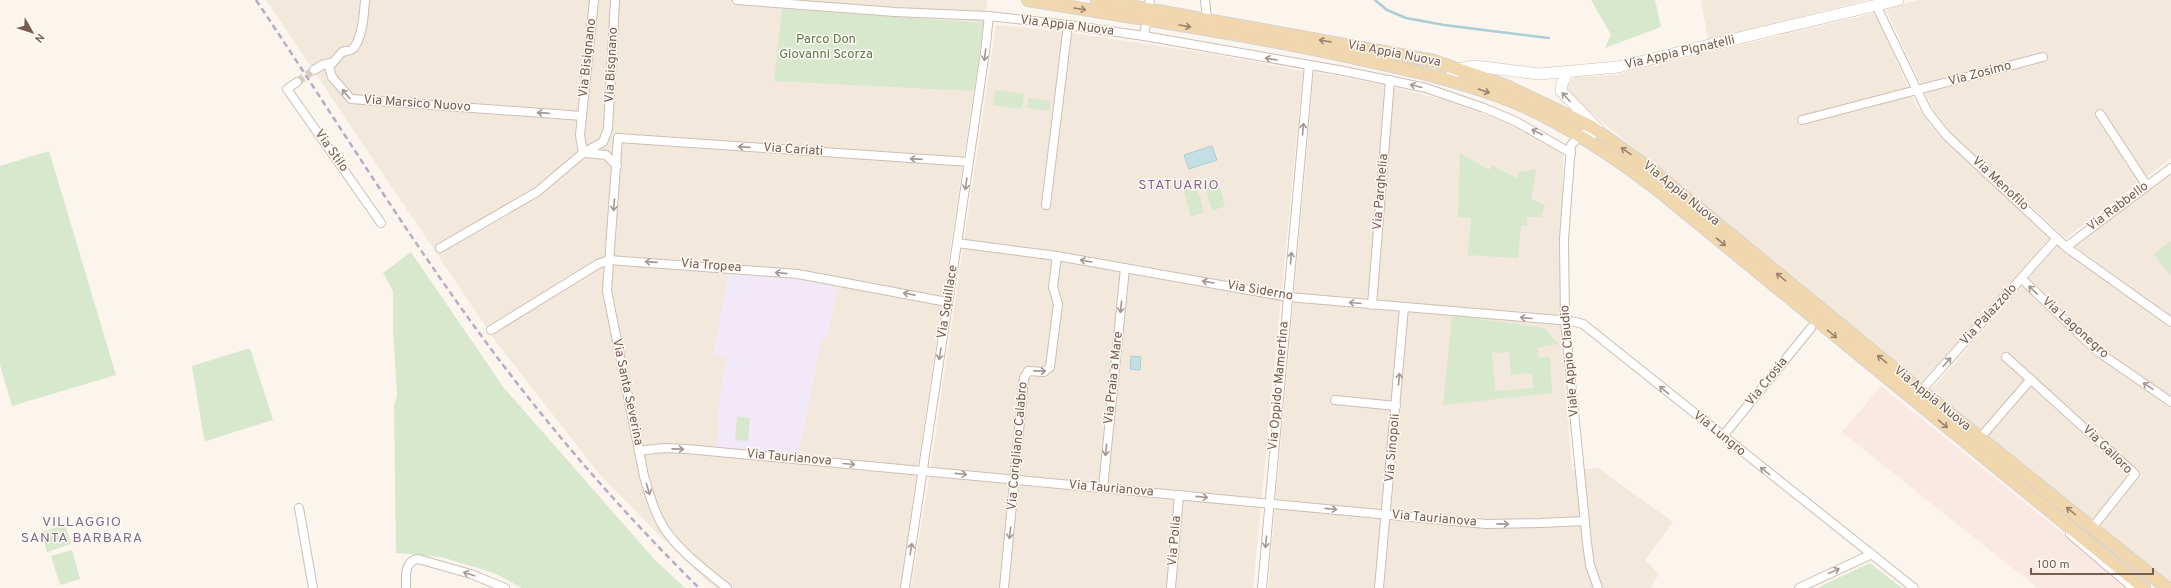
<svg xmlns="http://www.w3.org/2000/svg" width="2171" height="588" font-family="Overpass,sans-serif">
<style>
.residential{fill:#f2e8dc}
.commercial{fill:#fae9e3}
.education{fill:#f2e9f8}
.green{fill:#d8e8cc;fill-rule:evenodd}
.water{fill:#c3dfe3;stroke:#aaced4}
.lines{fill:none;stroke-linecap:round;stroke-linejoin:round}
.stream{stroke:#aaced4;stroke-width:2.5}
.minor-tunnel{stroke:#dacfc6;stroke-width:8;stroke-dasharray:8 4;stroke-linecap:butt}
.minor-casing{stroke:#cdbeb4;stroke-width:10}
.secondary-casing{stroke:#cfbeb2;stroke-width:12}
.primary-casing{stroke:#d8d2cf;stroke-width:14}
.minor{stroke:#fff;stroke-width:8}
.secondary{stroke:#fff;stroke-width:11}
.primary{stroke:#f1d7ae;stroke-width:12}
.rail{stroke:#b9abc5;stroke-width:2.5;stroke-dasharray:6 4;stroke-linecap:butt}
.oneway{stroke:#9a826e}
.oneway2{stroke:#a5968f}
.labels{text-anchor:middle;dominant-baseline:central;stroke-width:3;stroke-linejoin:round;paint-order:stroke}
.street-label{font-size:13px;fill:#755d52;stroke:#fefaf4}
.park-label{font-size:13px;fill:#59784b;stroke:#fefaf4}
.neighbourhood-label{font-size:14px;letter-spacing:1px;fill:#826a8f;stroke:#fefaf4}
</style>
<rect width="100%" height="100%" fill="#fbf5ed"/>
<g class="residential">
<path d="M 266,0 L 987,0 L 900,588 L 715,588 L 661,537 L 600,475 L 497,343 Z"/>
<path d="M 1701,0 L 1867,0 L 1708,40 Z"/>
<path d="M 1919,0 L 2171,0 L 2171,158 L 2066,238 L 1947,130 L 1935,114 L 1885,8 Z"/>
<path d="M 1875,13 L 1917,107 L 1938,134 L 2050,238 L 1922,382 L 1585,108 L 1565,88 L 1574,77 L 1614,75 Z"/>
<path d="M 996,25 L 1060,31 L 1205,53 L 1303,71 L 1253,588 L 911,588 L 929,478 Z"/>
<path d="M 1314,72 L 1380,84 L 1445,100 L 1509,124 L 1563,155 L 1560,326 L 1572,470 L 1598,468 L 1673,522 L 1645,560 L 1659,574 L 1650,588 L 1268,588 Z"/>
<path d="M 2171,174 L 2171,316 L 2073,245 Z"/>
<path d="M 2058,245 L 2171,328 L 2171,584 L 1931,390 Z"/>
</g>
<path class="commercial" d="M 1881,386 L 2127,585 L 2124,588 L 2037,588 L 1842,432 Z"/>
<path class="education" d="M 729,271 L 787,276 L 791,280 L 796,277 L 837,287 L 828,338 L 822,337 L 799,453 L 713,447 L 716,445 L 719,426 L 717,415 L 726,358 L 713,356 Z"/>
<g class="green">
<path d="M 1591,0 L 1655,0 L 1661,27 L 1605,48 L 1611,35 Z"/>
<path d="M 782,9 L 984,23 L 974,91 L 774,81 Z"/>
<path d="M 996,90 L 1024,94 L 1022,109 L 993,105 Z"/>
<path d="M 1029,98 L 1051,101 L 1049,111 L 1027,108 Z"/>
<path d="M 49,151 L 116,375 L 12,406 L 0,365 L 0,166 Z"/>
<path d="M 1460,153 L 1489,170 L 1492,165 L 1516,178 L 1520,172 L 1536,169 L 1531,199 L 1545,205 L 1541,217 L 1527,217 L 1527,225 L 1521,226 L 1518,258 L 1468,255 L 1471,218 L 1458,217 Z"/>
<path d="M 1217,177 L 1225,206 L 1212,211 L 1204,181 Z"/>
<path d="M 1196,184 L 1204,212 L 1191,217 L 1183,188 Z"/>
<path d="M 2171,241 L 2171,274 L 2170,275 L 2154,254 Z"/>
<path d="M 411,252 L 504,388 L 655,560 L 685,588 L 522,588 L 494,573 L 441,557 L 396,553 L 394,405 L 397,395 L 393,331 L 393,291 L 383,273 Z"/>
<path d="M 1452,315 L 1545,328 L 1558,344 L 1538,348 L 1539,358 L 1550,357 L 1552,393 L 1443,405 ZM 1509,352 L 1511,375 L 1532,373 L 1533,388 L 1495,391 L 1492,353 Z"/>
<path d="M 250,348 L 273,420 L 206,441 L 204,439 L 192,366 Z"/>
<path d="M 737,416 L 750,418 L 748,441 L 735,440 Z"/>
<path d="M 65,525 L 71,544 L 47,552 L 41,532 Z"/>
<path d="M 72,550 L 80,579 L 60,585 L 51,556 Z"/>
<path d="M 1870,563 L 1902,588 L 1817,588 Z"/>
</g>
<g class="water">
<path d="M 1212,146 L 1217,160 L 1189,169 L 1184,155 Z"/>
<path d="M 1131,356 L 1141,357 L 1140,370 L 1130,369 Z"/>
</g>
<g class="lines">
<path class="stream" d="M 1375,0 L 1387,10 L 1406,18 L 1444,25 L 1549,38"/>
<path class="minor-tunnel" d="M 297,82 L 314,70"/>
<defs>
<g id="minor">
<path d="M 365,0 C 364,12 363,42 351,50 C 348,51 345,51 342,52 L 329,67 L 332,77 L 351,99 L 582,116"/>
<path d="M 737,0 L 895,12 L 989,16 L 1068,25 L 1144,36 L 1344,71 L 1426,88 L 1484,108 L 1515,121 L 1571,153"/>
<path d="M 1205,0 L 1207,19"/>
<path d="M 1876,5 L 1927,111 L 1946,135 L 2066,247 L 2171,322"/>
<path d="M 1144,36 L 1150,0"/>
<path d="M 314,70 L 322,65 L 331,63"/>
<path d="M 297,82 L 287,89 L 381,223"/>
<path d="M 2100,114 L 2147,186"/>
<path d="M 1802,120 L 2043,57"/>
<path d="M 618,138 L 607,291 L 644,476 C 649,493 654,512 664,528 C 680,552 705,570 727,588"/>
<path d="M 618,138 L 969,162"/>
<path d="M 583,153 L 580,135 L 594,0"/>
<path d="M 585,153 L 606,155 L 617,166"/>
<path d="M 1046,205 L 1068,25"/>
<path d="M 957,243 L 1057,256 L 1288,297 L 1571,321 L 1583,324 L 1914,588"/>
<path d="M 2066,247 L 2171,168"/>
<path d="M 440,248 L 537,192 L 583,153 L 603,142 L 608,129 L 615,0"/>
<path d="M 2022,279 L 2097,351 L 2171,402"/>
<path d="M 1372,305 L 1390,80"/>
<path d="M 491,330 L 598,264 L 609,260 L 798,274 L 947,302"/>
<path d="M 2006,357 L 2135,474 L 2092,528"/>
<path d="M 1921,391 L 2057,238"/>
<path d="M 1335,400 L 1396,406"/>
<path d="M 1723,436 L 1811,328"/>
<path d="M 1980,438 L 2031,379"/>
<path d="M 639,451 L 663,448 L 687,449 L 1486,524 L 1541,523 L 1584,521"/>
<path d="M 1103,488 L 1125,268"/>
<path d="M 299,508 L 313,588"/>
<path d="M 2070,534 L 2131,586"/>
<path d="M 406,588 C 406,577 404,561 418,559 L 471,574 L 505,588"/>
<path d="M 905,588 L 957,243 L 985,52 L 989,16"/>
<path d="M 1004,588 L 1024,378 L 1028,371 L 1044,372 L 1050,367 L 1058,304 L 1053,287 L 1057,256"/>
<path d="M 1171,588 L 1179,495"/>
<path d="M 1262,588 L 1309,65"/>
<path d="M 1379,588 L 1404,307"/>
<path d="M 1598,588 L 1590,565 L 1587,543 L 1565,321 L 1564,239 L 1571,145 L 1582,134 L 1600,134"/>
<path d="M 1799,588 L 1872,554"/>
</g>
<g id="secondary">
<path d="M 1567,73 L 1562,84 L 1561,91 L 1597,128"/>
<path d="M 1448,79 L 1459,69 L 1475,66 L 1539,74 L 1618,67 L 1898,0"/>
</g>
<g id="primary">
<path d="M 1028,0 C 1137,18 1247,34 1355,58 C 1411,70 1466,82 1519,104 C 1569,126 1615,157 1658,190 L 2144,588"/>
<path d="M 1097,0 L 1434,61 L 1504,85 L 1592,127 L 1653,171 L 1909,381 L 2167,588"/>
</g>
</defs>
<use href="#minor" class="minor-casing"/>
<use href="#secondary" class="secondary-casing"/>
<use href="#primary" class="primary-casing"/>
<use href="#minor" class="minor"/>
<use href="#secondary" class="secondary"/>
<use href="#primary" class="primary"/>
<path class="rail" d="M 256,0 C 330,110 399,223 477,330 C 544,422 618,508 699,588"/>
</g>
<defs><path id="oneway-shaft" d="M-6 0H5M1.5-3L5.5 0L1.5 3" fill="none" stroke-width="1.6" stroke-linecap="round" stroke-linejoin="round"/></defs>
<g class="oneway">
<use href="#oneway-shaft" transform="translate(1080 9) rotate(9)"/>
<use href="#oneway-shaft" transform="translate(1185 26) rotate(10)"/>
<use href="#oneway-shaft" transform="translate(1325 41) rotate(-170)"/>
<use href="#oneway-shaft" transform="translate(1484 91) rotate(19)"/>
<use href="#oneway-shaft" transform="translate(1626 151) rotate(-145)"/>
<use href="#oneway-shaft" transform="translate(1721 242) rotate(40)"/>
<use href="#oneway-shaft" transform="translate(1781 277) rotate(-141)"/>
<use href="#oneway-shaft" transform="translate(1832 334) rotate(39)"/>
<use href="#oneway-shaft" transform="translate(1882 359) rotate(-141)"/>
<use href="#oneway-shaft" transform="translate(1943 424) rotate(40)"/>
<use href="#oneway-shaft" transform="translate(2071 511) rotate(-141)"/>
</g>
<g class="oneway2">
<use href="#oneway-shaft" transform="translate(985 55) rotate(97)"/>
<use href="#oneway-shaft" transform="translate(1271 59) rotate(-170)"/>
<use href="#oneway-shaft" transform="translate(1416 86) rotate(-166)"/>
<use href="#oneway-shaft" transform="translate(346 94) rotate(-130)"/>
<use href="#oneway-shaft" transform="translate(1566 97) rotate(-132)"/>
<use href="#oneway-shaft" transform="translate(543 113) rotate(-176)"/>
<use href="#oneway-shaft" transform="translate(1303 129) rotate(-85)"/>
<use href="#oneway-shaft" transform="translate(1537 132) rotate(-152)"/>
<use href="#oneway-shaft" transform="translate(744 147) rotate(-176)"/>
<use href="#oneway-shaft" transform="translate(916 159) rotate(-176)"/>
<use href="#oneway-shaft" transform="translate(966 184) rotate(98)"/>
<use href="#oneway-shaft" transform="translate(614 205) rotate(95)"/>
<use href="#oneway-shaft" transform="translate(1291 258) rotate(-85)"/>
<use href="#oneway-shaft" transform="translate(1086 261) rotate(-170)"/>
<use href="#oneway-shaft" transform="translate(651 262) rotate(-176)"/>
<use href="#oneway-shaft" transform="translate(781 273) rotate(-174)"/>
<use href="#oneway-shaft" transform="translate(1208 282) rotate(-170)"/>
<use href="#oneway-shaft" transform="translate(2033 290) rotate(-136)"/>
<use href="#oneway-shaft" transform="translate(909 294) rotate(-169)"/>
<use href="#oneway-shaft" transform="translate(1355 303) rotate(-175)"/>
<use href="#oneway-shaft" transform="translate(1121 307) rotate(96)"/>
<use href="#oneway-shaft" transform="translate(1526 318) rotate(-175)"/>
<use href="#oneway-shaft" transform="translate(940 354) rotate(99)"/>
<use href="#oneway-shaft" transform="translate(1947 362) rotate(-48)"/>
<use href="#oneway-shaft" transform="translate(1040 371) rotate(1)"/>
<use href="#oneway-shaft" transform="translate(1399 379) rotate(-85)"/>
<use href="#oneway-shaft" transform="translate(2148 386) rotate(-146)"/>
<use href="#oneway-shaft" transform="translate(1664 390) rotate(-140)"/>
<use href="#oneway-shaft" transform="translate(678 449) rotate(1)"/>
<use href="#oneway-shaft" transform="translate(1106 450) rotate(96)"/>
<use href="#oneway-shaft" transform="translate(849 464) rotate(5)"/>
<use href="#oneway-shaft" transform="translate(1765 471) rotate(-142)"/>
<use href="#oneway-shaft" transform="translate(961 474) rotate(6)"/>
<use href="#oneway-shaft" transform="translate(648 489) rotate(73)"/>
<use href="#oneway-shaft" transform="translate(1202 497) rotate(6)"/>
<use href="#oneway-shaft" transform="translate(1331 509) rotate(6)"/>
<use href="#oneway-shaft" transform="translate(1503 524) rotate(1)"/>
<use href="#oneway-shaft" transform="translate(1010 533) rotate(96)"/>
<use href="#oneway-shaft" transform="translate(1266 542) rotate(95)"/>
<use href="#oneway-shaft" transform="translate(911 549) rotate(-81)"/>
<use href="#oneway-shaft" transform="translate(1834 571) rotate(-25)"/>
<use href="#oneway-shaft" transform="translate(469 574) rotate(-162)"/>
</g>
<g class="labels">
<g class="street-label">
<text transform="translate(1067 26) rotate(7)">Via Appia Nuova</text>
<text transform="translate(1680 53) rotate(-13)">Via Appia Pignatelli</text>
<text transform="translate(1394 54) rotate(11)">Via Appia Nuova</text>
<text transform="translate(588 58) rotate(-84)">Via Bisignano</text>
<text transform="translate(612 65) rotate(-87)">Via Bisgnano</text>
<text transform="translate(1980 74) rotate(-15)">Via Zosimo</text>
<text transform="translate(417 104) rotate(4)">Via Marsico Nuovo</text>
<text transform="translate(793 150) rotate(4)">Via Cariati</text>
<text transform="translate(331 151) rotate(55)">Via Stilo</text>
<text transform="translate(2000 184) rotate(43)">Via Menofilo</text>
<text transform="translate(1381 192) rotate(-85)">Via Parghelia</text>
<text transform="translate(1681 194) rotate(39)">Via Appia Nuova</text>
<text transform="translate(2118 207) rotate(-37)">Via Rabbello</text>
<text transform="translate(711 266) rotate(4)">Via Tropea</text>
<text transform="translate(1260 291) rotate(10)">Via Siderno</text>
<text transform="translate(948 302) rotate(-81)">Via Squillace</text>
<text transform="translate(1989 315) rotate(-48)">Via Palazzolo</text>
<text transform="translate(2075 328) rotate(42)">Via Lagonegro</text>
<text transform="translate(1570 361) rotate(-95)">Viale Appio Claudio</text>
<text transform="translate(1114 378) rotate(-84)">Via Praia a Mare</text>
<text transform="translate(1767 382) rotate(-51)">Via Crosia</text>
<text transform="translate(1279 386) rotate(-85)">Via Oppido Mamertina</text>
<text transform="translate(627 392) rotate(78)">Via Santa Severina</text>
<text transform="translate(1932 399) rotate(39)">Via Appia Nuova</text>
<text transform="translate(1719 434) rotate(39)">Via Lungro</text>
<text transform="translate(1018 446) rotate(-85)">Via Corigliano Calabro</text>
<text transform="translate(1393 448) rotate(-85)">Via Sinopoli</text>
<text transform="translate(2107 450) rotate(44)">Via Galloro</text>
<text transform="translate(789 458) rotate(5)">Via Taurianova</text>
<text transform="translate(1111 489) rotate(5)">Via Taurianova</text>
<text transform="translate(1434 519) rotate(5)">Via Taurianova</text>
<text transform="translate(1175 541) rotate(-85)">Via Polia</text>
</g>
<g class="park-label">
<text x="826" y="40">Parco Don<tspan x="826" dy="15">Giovanni Scorza</tspan></text>
</g>
<g class="neighbourhood-label">
<text x="1179" y="185">STATUARIO</text>
<text x="82" y="522">VILLAGGIO<tspan x="82" dy="16">SANTA BARBARA</tspan></text>
</g>
</g>
<g transform="translate(32 32) rotate(129)" stroke="#fefaf4" stroke-width="3" paint-order="stroke">
<path d="M0-3L7 15L0 10L-7 15Z" fill="#755d52"/>
<text y="-6" font-size="11" font-weight="bold" text-anchor="middle" fill="#755d52">N</text>
</g>
<path d="M2031 568v6h122v-6" fill="none" stroke="#755d52" stroke-width="2"/>
<text x="2037" y="568" font-size="12" fill="#755d52" stroke="#fefaf4" stroke-width="3" paint-order="stroke">100 m</text>
</svg>
